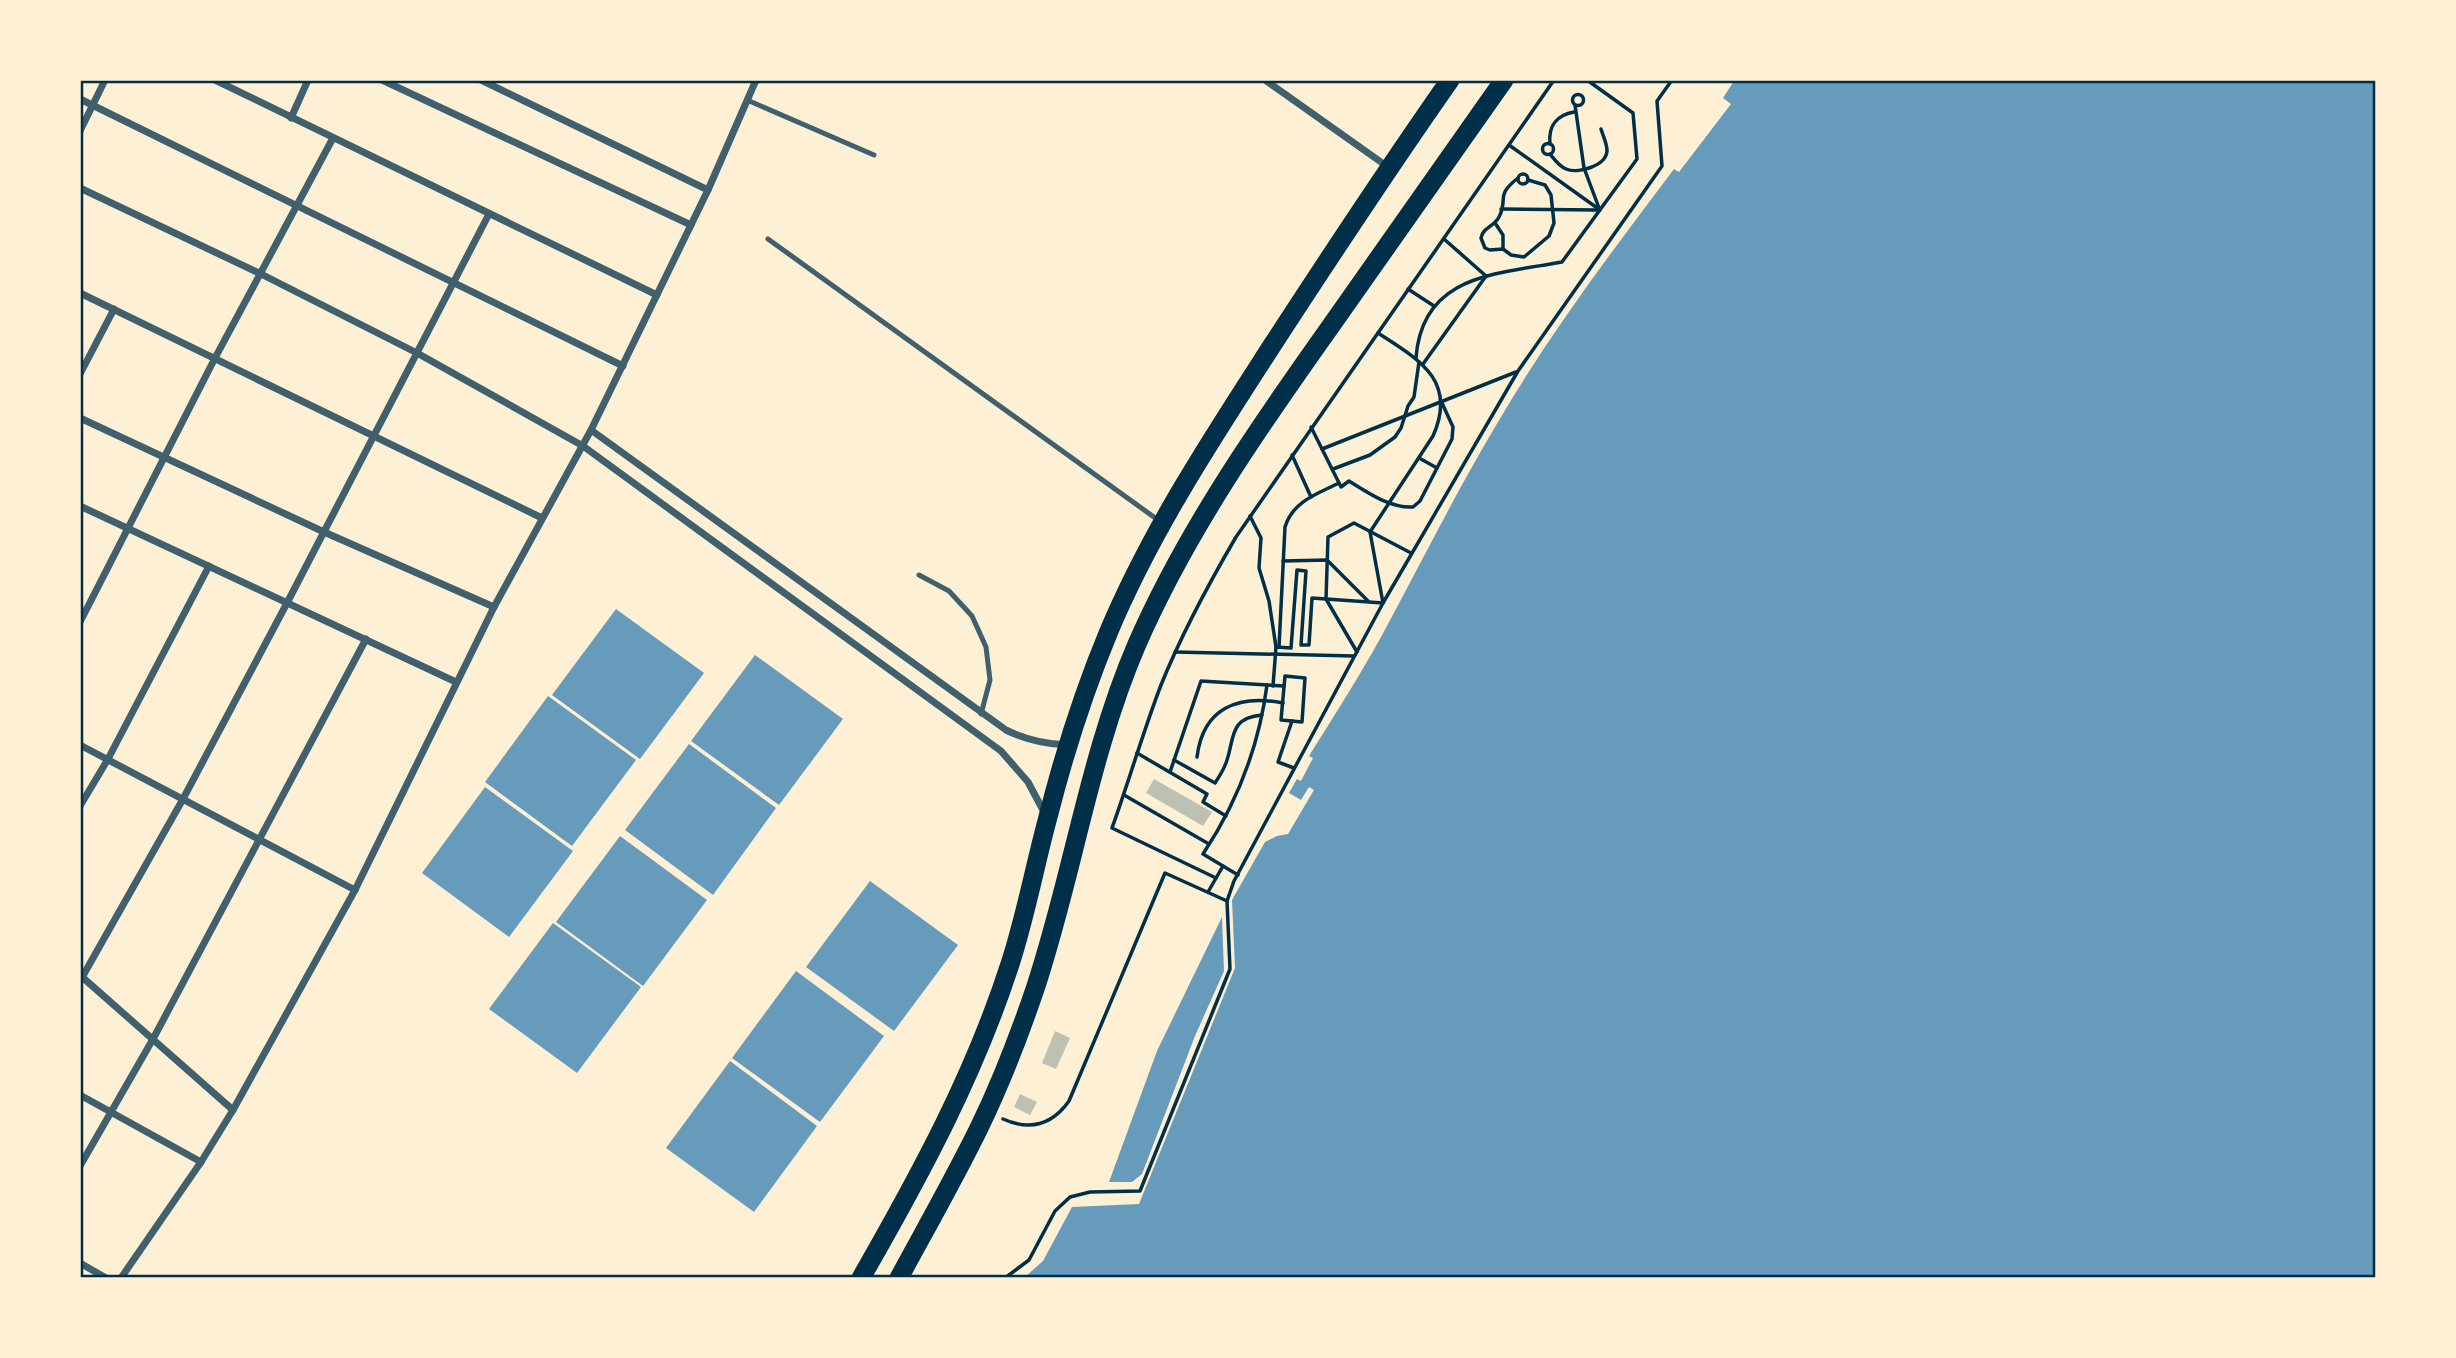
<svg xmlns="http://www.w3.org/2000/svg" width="2456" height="1358" font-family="'Exo 2',sans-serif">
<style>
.water{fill:#669bbc}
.building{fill:#bec0b2}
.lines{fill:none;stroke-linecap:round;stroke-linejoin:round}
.path{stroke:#003049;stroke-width:3.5}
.service{stroke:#3f606c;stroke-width:5}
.minor{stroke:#3f606c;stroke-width:7}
.trunk{stroke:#003049;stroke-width:19}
.neatline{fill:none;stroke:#003049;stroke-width:2.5}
</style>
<rect width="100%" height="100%" fill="#fdf0d5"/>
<g class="water">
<path d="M 1734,81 L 2375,81 L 2375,1277 L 1025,1277 L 1043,1261 L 1072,1207 L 1139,1204 L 1235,968 L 1232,900 L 1265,842 L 1277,836 L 1288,834 L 1314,790 L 1309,787 L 1301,800 L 1289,793 L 1297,779 L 1301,781 L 1313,758 L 1309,756 C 1334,716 1359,677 1381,637 C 1420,565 1456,492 1498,422 C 1550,333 1612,251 1674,169 L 1679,172 L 1731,104 L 1723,98 Z"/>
<path d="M 616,609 L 704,673 L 640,759 L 552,695 Z"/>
<path d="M 755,655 L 843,719 L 779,805 L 691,741 Z"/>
<path d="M 548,696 L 636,760 L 572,846 L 485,782 Z"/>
<path d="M 689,744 L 776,808 L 713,895 L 625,830 Z"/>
<path d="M 485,787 L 573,851 L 509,937 L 422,873 Z"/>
<path d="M 620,836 L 707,900 L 643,986 L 556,922 Z"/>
<path d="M 870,881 L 958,945 L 894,1031 L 806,967 Z"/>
<path d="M 1222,917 L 1224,971 L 1195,1036 L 1142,1174 L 1132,1182 L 1109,1182 L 1157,1051 Z"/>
<path d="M 553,923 L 641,987 L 577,1073 L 489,1009 Z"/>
<path d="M 796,971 L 884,1036 L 820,1122 L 732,1058 Z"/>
<path d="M 730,1061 L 817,1126 L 754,1212 L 666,1148 Z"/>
</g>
<g class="building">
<path d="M 1154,779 L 1212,812 L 1203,826 L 1146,793 Z"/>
<path d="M 1055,1031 L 1070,1038 L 1056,1069 L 1042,1063 Z"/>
<path d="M 1020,1094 L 1037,1102 L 1030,1115 L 1014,1107 Z"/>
</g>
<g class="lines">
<g class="path">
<circle cx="1578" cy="100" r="5.5"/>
<path d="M 1575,105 L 1584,168 L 1599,208"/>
<circle cx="1548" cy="149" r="5.5"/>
<path d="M 1550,144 C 1548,126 1557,115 1574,112"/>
<path d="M 1509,145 L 1600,210"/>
<path d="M 1550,154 C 1555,160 1559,166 1566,169 C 1578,174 1606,166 1607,151 C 1607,143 1603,136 1601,129"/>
<circle cx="1523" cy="179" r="5"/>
<path d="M 1518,178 C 1494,197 1509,198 1499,217 C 1494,227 1483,227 1481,238 L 1485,248 L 1490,250 L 1503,249 L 1511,255 L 1524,257 L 1549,236 L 1554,223 L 1551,195 L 1545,185 L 1528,180"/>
<path d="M 1501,209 L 1597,210"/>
<path d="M 1495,223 L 1503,235 L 1503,249"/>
<path d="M 1408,289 L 1434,306"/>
<path d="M 1416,358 C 1422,274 1497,274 1562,262 L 1637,159 L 1633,113 L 1587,80"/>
<path d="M 1423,364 L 1486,276 L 1444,239"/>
<path d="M 1311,427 L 1341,487 L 1349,481 C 1368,493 1390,508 1413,507 L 1420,501 L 1452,439 L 1453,427 L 1442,403"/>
<path d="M 1322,449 L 1516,372"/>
<path d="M 1292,455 L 1311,497"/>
<path d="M 1419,458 L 1437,468"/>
<path d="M 1333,469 L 1370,455 L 1395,437 L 1401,428 L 1408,406 L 1414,397 L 1419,362"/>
<path d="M 1250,516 L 1261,538 L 1259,568 L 1269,601 L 1276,647"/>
<path d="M 1283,561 L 1327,560 L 1368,601"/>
<path d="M 1279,647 L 1285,527 C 1293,501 1317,494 1339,483"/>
<path d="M 1175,652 L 1354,656"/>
<path d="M 1357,652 L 1326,599 L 1328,537 L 1354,523 L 1411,553"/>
<path d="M 1285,676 L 1305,678 L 1302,722 L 1281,720 Z"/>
<path d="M 1273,686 L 1276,647 L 1291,648 L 1297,570 L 1306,571 L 1301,645 L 1309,645 L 1312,598 L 1383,603 L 1370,532 L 1433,436 C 1458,380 1418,359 1378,333"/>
<path d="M 1292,721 L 1278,762 L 1294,768"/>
<path d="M 1137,753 L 1207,794 L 1203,802 L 1226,816"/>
<path d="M 1197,757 C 1203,708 1238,694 1283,703"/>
<path d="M 1174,760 L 1215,783 C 1219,777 1223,771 1226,763 C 1235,739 1228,718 1262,715"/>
<path d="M 1170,772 L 1201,681 L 1284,686"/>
<path d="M 1124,795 L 1209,844"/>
<path d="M 1238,875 L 1203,854 C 1237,803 1259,746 1267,685"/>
<path d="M 1216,878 L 1112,828 C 1129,781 1143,732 1161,685 C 1182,633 1208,585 1236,537 L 1554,80"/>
<path d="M 1208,892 L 1223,866"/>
<path d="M 1003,1119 C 1030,1131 1052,1125 1069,1101 L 1165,873 L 1227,901"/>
<path d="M 1005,1278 L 1029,1260 L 1055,1211 L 1070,1197 L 1090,1192 L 1140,1191 L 1230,969 L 1227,901 L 1234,881 L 1383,603 L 1518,371 L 1662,166 L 1657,101 L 1672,80"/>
</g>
<g class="service">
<path d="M 747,100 L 874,155"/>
<path d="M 768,239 L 1158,520"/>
<path d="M 919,575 L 949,591 L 972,616 L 986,647 L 990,680 L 981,714"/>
</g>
<g class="minor">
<path d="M 215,80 L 657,295"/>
<path d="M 382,80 L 691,225"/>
<path d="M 481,80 L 708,190"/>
<path d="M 1265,80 L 1388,167"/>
<path d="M 80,99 L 623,366"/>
<path d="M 291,118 L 308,80"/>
<path d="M 80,131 L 105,80"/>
<path d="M 80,188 L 261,274 L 417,353 L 583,446 L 1001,751 L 1028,782 L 1044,812"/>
<path d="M 80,293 L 542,518"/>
<path d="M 80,374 L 114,309"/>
<path d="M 80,418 L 324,532 L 494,607"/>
<path d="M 591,430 L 1006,730 C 1026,740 1044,744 1067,745"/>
<path d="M 80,506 L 456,682"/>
<path d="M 80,622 L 215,358 L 333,138"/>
<path d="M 80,745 L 355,890"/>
<path d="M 80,806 L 108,759 L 209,566"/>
<path d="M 81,976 L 233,1110"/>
<path d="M 80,981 L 183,799 L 287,603 L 489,214"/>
<path d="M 80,1095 L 201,1162"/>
<path d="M 80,1166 L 153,1039 L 366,639"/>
<path d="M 80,1263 L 106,1278"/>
<path d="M 121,1278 L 201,1162 L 233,1110 L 355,890 L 494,607 L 591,430 L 708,190 L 756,80"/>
</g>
<g class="trunk">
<path d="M 861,1278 C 920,1175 975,1074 1011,961 C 1026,914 1035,865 1048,817 C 1064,754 1084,691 1109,631 C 1152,529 1213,437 1273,344 C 1331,255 1389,167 1450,80"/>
<path d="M 899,1278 C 926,1228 954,1179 979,1128 C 1001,1083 1019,1036 1035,989 C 1073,875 1089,755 1137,644 C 1186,532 1257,430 1328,330 C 1386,247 1445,164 1504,80"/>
</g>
</g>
<rect width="2456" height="1358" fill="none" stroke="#fdf0d5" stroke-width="164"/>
<rect x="82" y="82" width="2292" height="1194" class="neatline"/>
</svg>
